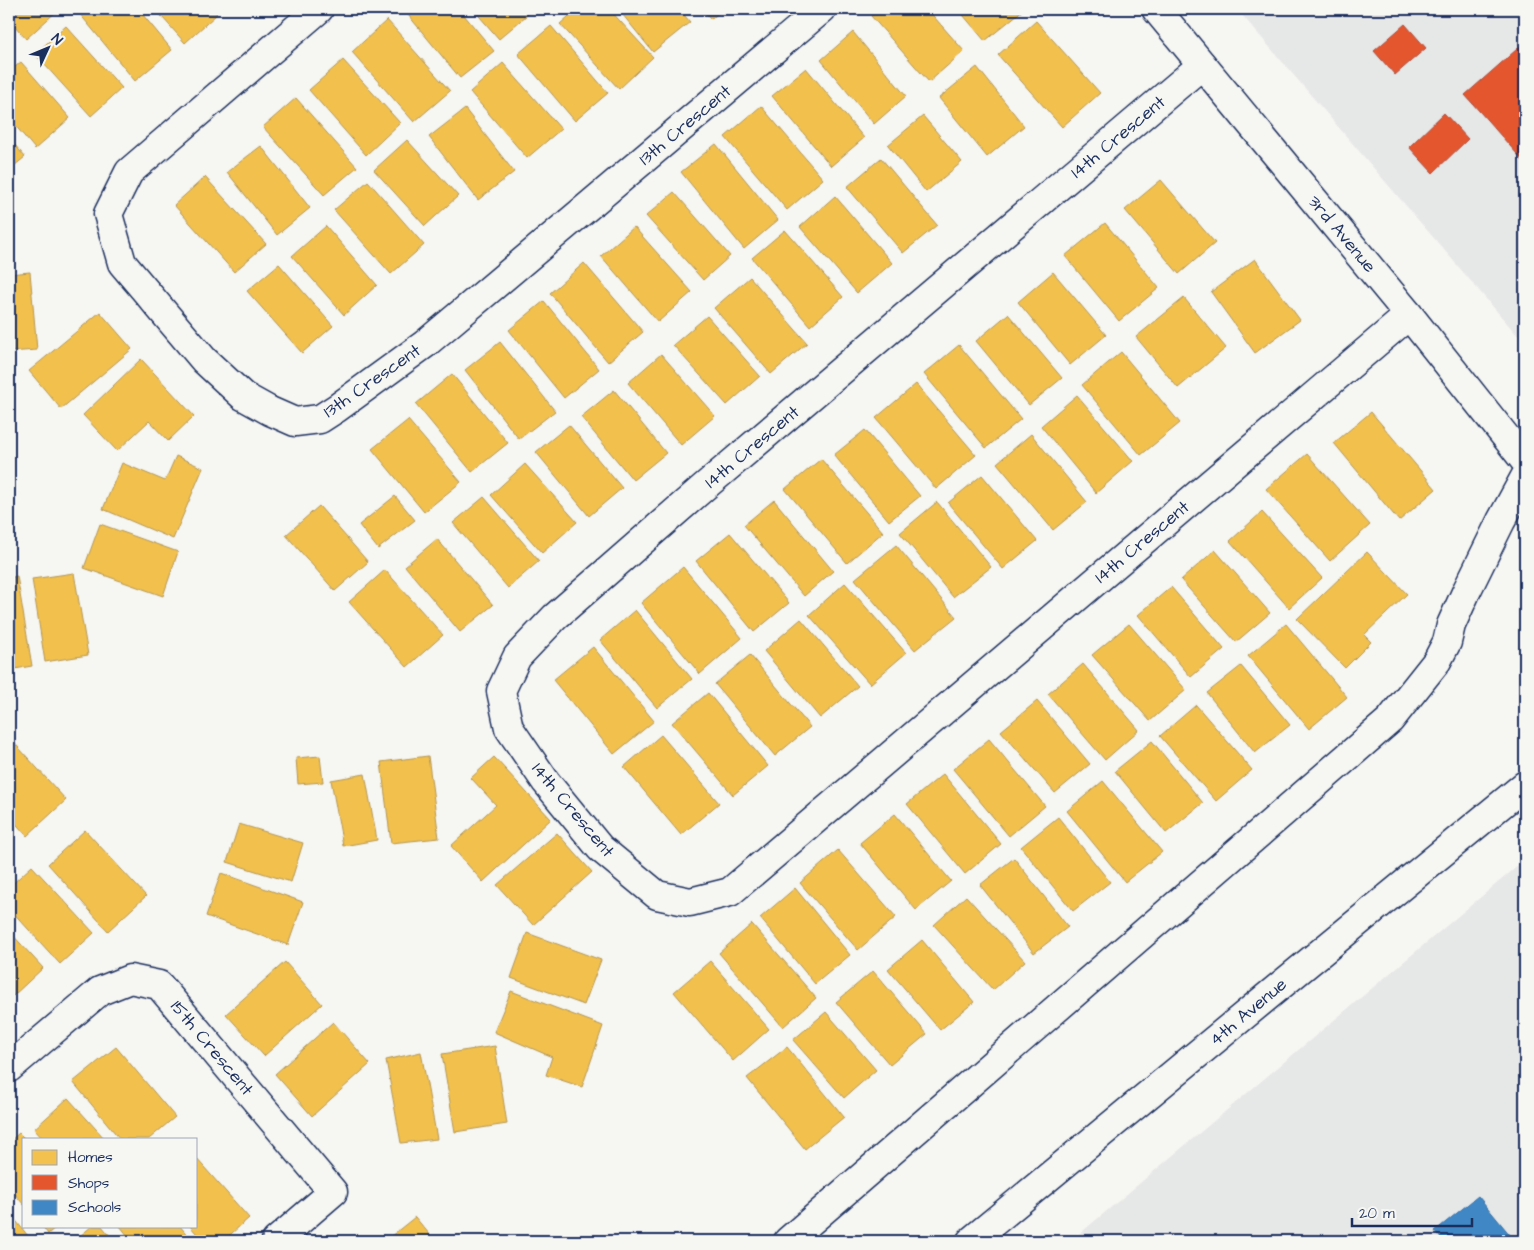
<svg xmlns="http://www.w3.org/2000/svg" width="1534" height="1250" font-family="'Architects Daughter',sans-serif">
<style>
.built{fill:#e6e7e7}
.homes{fill:#f2c14e;stroke:#b29553}
.shops{fill:#e4572e;stroke:#a84b3c}
.schools{fill:#3f88c5;stroke:#346da6}
.lines{fill:none;stroke-linecap:round;stroke-linejoin:round}
.minor-casing{stroke:#1b2f5e;stroke-width:31}
.minor{stroke:#f6f6f2;stroke-width:28}
.labels{text-anchor:middle;dominant-baseline:central;stroke-width:5;stroke-linejoin:round;paint-order:stroke}
.street-label{font-size:18px;fill:#1b2f5e;stroke:#f6f6f2}
</style>
<rect width="100%" height="100%" fill="#f6f6f2"/>
<filter id="ink" filterUnits="userSpaceOnUse"><feTurbulence type="fractalNoise" baseFrequency=".02" numOctaves="2"/><feDisplacementMap in="SourceGraphic" scale="10" xChannelSelector="R" yChannelSelector="G"/><feConvolveMatrix kernelMatrix="1 2 1 2 8 2 1 2 1" color-interpolation-filters="sRGB"/></filter>
<g filter="url(#ink)">
<g class="built">
<path d="M 1237,9 L 1525,9 L 1525,344 Z"/>
<path d="M 1525,860 L 1525,1241 L 1071,1241 Z"/>
</g>
<g class="homes">
<path d="M 9,9 L 56,9 L 58,10 L 26,39 L 9,19 Z"/>
<path d="M 85,9 L 138,9 L 172,50 L 135,81 L 79,13 Z"/>
<path d="M 155,9 L 212,9 L 217,14 L 185,43 Z"/>
<path d="M 406,9 L 459,9 L 494,51 L 460,78 L 404,10 Z"/>
<path d="M 473,9 L 534,9 L 499,39 Z"/>
<path d="M 577,9 L 609,9 L 653,57 L 619,89 L 560,24 Z"/>
<path d="M 618,9 L 679,9 L 690,22 L 653,52 Z"/>
<path d="M 702,9 L 724,9 L 711,19 Z"/>
<path d="M 880,9 L 927,9 L 964,51 L 929,82 L 871,16 Z"/>
<path d="M 958,9 L 1024,9 L 985,41 Z"/>
<path d="M 387,20 L 450,91 L 414,122 L 352,52 Z"/>
<path d="M 1036,21 L 1100,93 L 1062,127 L 998,55 Z"/>
<path d="M 66,26 L 122,88 L 91,116 L 35,54 Z"/>
<path d="M 551,26 L 608,93 L 575,121 L 518,54 Z"/>
<path d="M 853,32 L 906,96 L 874,124 L 821,60 Z"/>
<path d="M 343,60 L 400,123 L 366,155 L 309,90 Z"/>
<path d="M 21,62 L 70,118 L 35,149 L 9,118 L 9,72 Z"/>
<path d="M 503,63 L 561,129 L 527,158 L 470,92 Z"/>
<path d="M 977,67 L 1024,126 L 987,157 L 939,98 Z"/>
<path d="M 806,68 L 864,138 L 831,166 L 772,96 Z"/>
<path d="M 296,98 L 357,167 L 324,195 L 263,127 Z"/>
<path d="M 761,106 L 823,179 L 787,210 L 725,137 Z"/>
<path d="M 465,109 L 514,172 L 478,200 L 429,137 Z"/>
<path d="M 923,116 L 962,162 L 926,192 L 888,145 Z"/>
<path d="M 9,138 L 25,157 L 9,170 Z"/>
<path d="M 407,140 L 458,196 L 425,226 L 374,170 Z"/>
<path d="M 716,144 L 778,220 L 744,249 L 681,172 Z"/>
<path d="M 261,146 L 310,208 L 277,235 L 227,172 Z"/>
<path d="M 881,158 L 937,225 L 903,253 L 847,187 Z"/>
<path d="M 205,177 L 266,244 L 234,272 L 174,205 Z"/>
<path d="M 1161,180 L 1215,243 L 1179,274 L 1125,210 Z"/>
<path d="M 368,181 L 424,245 L 391,274 L 334,210 Z"/>
<path d="M 674,192 L 730,256 L 703,280 L 646,216 Z"/>
<path d="M 835,196 L 892,263 L 857,293 L 800,227 Z"/>
<path d="M 1105,223 L 1159,288 L 1119,321 L 1065,256 Z"/>
<path d="M 326,226 L 377,285 L 344,315 L 292,256 Z"/>
<path d="M 634,227 L 692,292 L 658,322 L 601,256 Z"/>
<path d="M 785,230 L 843,297 L 810,326 L 752,258 Z"/>
<path d="M 1255,259 L 1300,320 L 1255,353 L 1211,292 Z"/>
<path d="M 584,263 L 643,332 L 608,362 L 550,293 Z"/>
<path d="M 279,264 L 333,326 L 302,353 L 247,291 Z"/>
<path d="M 30,272 L 37,350 L 9,352 L 9,274 Z"/>
<path d="M 1053,272 L 1106,335 L 1070,365 L 1018,302 Z"/>
<path d="M 750,277 L 807,343 L 771,374 L 714,308 Z"/>
<path d="M 1184,298 L 1226,348 L 1178,388 L 1136,337 Z"/>
<path d="M 544,301 L 599,369 L 564,398 L 509,330 Z"/>
<path d="M 100,312 L 132,349 L 61,409 L 29,371 Z"/>
<path d="M 1008,314 L 1062,378 L 1029,405 L 976,341 Z"/>
<path d="M 707,316 L 760,376 L 727,405 L 673,345 Z"/>
<path d="M 500,342 L 555,411 L 519,439 L 465,370 Z"/>
<path d="M 959,345 L 1021,419 L 986,448 L 924,374 Z"/>
<path d="M 1121,352 L 1180,423 L 1141,455 L 1082,385 Z"/>
<path d="M 661,354 L 715,416 L 681,445 L 628,383 Z"/>
<path d="M 141,359 L 194,416 L 168,441 L 149,421 L 117,451 L 83,415 Z"/>
<path d="M 452,374 L 508,443 L 472,472 L 416,404 Z"/>
<path d="M 916,384 L 976,455 L 936,489 L 876,418 Z"/>
<path d="M 614,390 L 666,453 L 633,480 L 581,417 Z"/>
<path d="M 1077,395 L 1133,461 L 1096,493 L 1041,426 Z"/>
<path d="M 1371,412 L 1436,489 L 1399,521 L 1334,443 Z"/>
<path d="M 408,420 L 461,482 L 424,512 L 372,449 Z"/>
<path d="M 569,425 L 622,488 L 589,516 L 536,452 Z"/>
<path d="M 865,430 L 920,496 L 889,521 L 834,455 Z"/>
<path d="M 1031,434 L 1087,502 L 1053,530 L 997,463 Z"/>
<path d="M 1307,454 L 1370,525 L 1330,561 L 1266,489 Z"/>
<path d="M 176,456 L 203,468 L 173,539 L 103,509 L 122,463 L 165,481 Z"/>
<path d="M 821,459 L 883,532 L 847,563 L 785,489 Z"/>
<path d="M 525,464 L 577,522 L 542,553 L 491,495 Z"/>
<path d="M 982,475 L 1037,541 L 1003,569 L 948,503 Z"/>
<path d="M 395,496 L 415,520 L 378,549 L 359,525 Z"/>
<path d="M 484,497 L 539,561 L 508,588 L 453,523 Z"/>
<path d="M 774,500 L 833,571 L 804,596 L 744,525 Z"/>
<path d="M 937,502 L 991,567 L 953,597 L 900,533 Z"/>
<path d="M 319,506 L 368,562 L 335,591 L 286,535 Z"/>
<path d="M 1262,512 L 1322,578 L 1289,608 L 1230,541 Z"/>
<path d="M 100,524 L 178,552 L 163,596 L 84,568 Z"/>
<path d="M 730,533 L 789,603 L 754,632 L 696,561 Z"/>
<path d="M 437,539 L 493,605 L 460,632 L 405,566 Z"/>
<path d="M 896,545 L 956,617 L 915,650 L 855,579 Z"/>
<path d="M 1215,550 L 1270,613 L 1236,642 L 1181,580 Z"/>
<path d="M 1367,552 L 1407,594 L 1364,635 L 1371,642 L 1345,668 L 1297,619 Z"/>
<path d="M 683,567 L 742,638 L 700,674 L 641,603 Z"/>
<path d="M 385,570 L 443,635 L 407,667 L 349,602 Z"/>
<path d="M 74,573 L 88,655 L 45,662 L 32,579 Z"/>
<path d="M 17,576 L 32,666 L 9,670 L 9,578 Z"/>
<path d="M 845,583 L 906,653 L 870,684 L 809,615 Z"/>
<path d="M 1171,587 L 1224,649 L 1191,677 L 1138,615 Z"/>
<path d="M 635,610 L 692,679 L 657,708 L 600,640 Z"/>
<path d="M 801,619 L 858,686 L 820,718 L 764,651 Z"/>
<path d="M 1129,624 L 1186,690 L 1150,721 L 1092,655 Z"/>
<path d="M 1286,624 L 1347,697 L 1309,729 L 1248,656 Z"/>
<path d="M 593,647 L 654,721 L 614,754 L 553,680 Z"/>
<path d="M 750,655 L 810,727 L 775,756 L 715,684 Z"/>
<path d="M 1083,664 L 1139,730 L 1105,760 L 1048,694 Z"/>
<path d="M 1241,666 L 1290,725 L 1255,753 L 1207,693 Z"/>
<path d="M 708,693 L 768,766 L 733,795 L 672,723 Z"/>
<path d="M 1037,701 L 1090,764 L 1055,793 L 1001,731 Z"/>
<path d="M 1196,705 L 1252,770 L 1216,801 L 1160,736 Z"/>
<path d="M 661,735 L 719,803 L 681,835 L 624,767 Z"/>
<path d="M 9,737 L 66,800 L 27,836 L 9,816 Z"/>
<path d="M 989,739 L 1045,806 L 1009,836 L 953,769 Z"/>
<path d="M 1152,741 L 1203,803 L 1166,833 L 1115,771 Z"/>
<path d="M 320,756 L 323,782 L 298,784 L 296,758 Z"/>
<path d="M 428,756 L 439,838 L 391,843 L 381,762 Z"/>
<path d="M 494,757 L 551,819 L 483,882 L 451,846 L 496,805 L 471,778 Z"/>
<path d="M 365,774 L 377,840 L 343,846 L 331,780 Z"/>
<path d="M 943,774 L 1001,844 L 965,874 L 907,804 Z"/>
<path d="M 1103,781 L 1162,852 L 1125,882 L 1067,811 Z"/>
<path d="M 895,814 L 951,881 L 916,910 L 860,843 Z"/>
<path d="M 1058,817 L 1110,882 L 1073,911 L 1021,847 Z"/>
<path d="M 239,824 L 303,843 L 291,882 L 227,862 Z"/>
<path d="M 85,830 L 146,896 L 108,931 L 48,864 Z"/>
<path d="M 557,833 L 592,872 L 533,925 L 497,885 Z"/>
<path d="M 838,850 L 896,917 L 858,950 L 800,883 Z"/>
<path d="M 1014,858 L 1068,927 L 1034,953 L 980,885 Z"/>
<path d="M 32,866 L 94,933 L 60,964 L 9,908 L 9,887 Z"/>
<path d="M 221,873 L 303,902 L 288,945 L 206,916 Z"/>
<path d="M 795,888 L 850,955 L 815,984 L 760,918 Z"/>
<path d="M 966,896 L 1025,961 L 993,990 L 934,925 Z"/>
<path d="M 752,924 L 816,998 L 783,1027 L 719,953 Z"/>
<path d="M 9,931 L 43,968 L 13,996 L 9,991 Z"/>
<path d="M 527,933 L 601,960 L 584,1005 L 511,978 Z"/>
<path d="M 922,940 L 974,1002 L 940,1030 L 888,969 Z"/>
<path d="M 710,961 L 769,1029 L 733,1061 L 674,992 Z"/>
<path d="M 285,962 L 322,1004 L 264,1056 L 226,1014 Z"/>
<path d="M 873,971 L 927,1034 L 890,1065 L 836,1002 Z"/>
<path d="M 511,991 L 603,1026 L 582,1087 L 546,1075 L 552,1057 L 494,1032 Z"/>
<path d="M 826,1012 L 876,1070 L 844,1098 L 793,1040 Z"/>
<path d="M 333,1022 L 370,1064 L 312,1116 L 275,1074 Z"/>
<path d="M 495,1046 L 507,1124 L 455,1132 L 442,1054 Z"/>
<path d="M 116,1047 L 175,1117 L 149,1139 L 120,1139 L 73,1082 Z"/>
<path d="M 787,1047 L 844,1117 L 805,1149 L 747,1078 Z"/>
<path d="M 421,1052 L 437,1139 L 401,1143 L 386,1060 Z"/>
<path d="M 68,1098 L 105,1139 L 43,1139 L 34,1129 Z"/>
<path d="M 19,1133 L 25,1139 L 24,1205 L 9,1187 L 9,1142 Z"/>
<path d="M 196,1158 L 249,1218 L 223,1241 L 203,1241 L 190,1226 L 196,1226 Z"/>
<path d="M 9,1212 L 32,1241 L 9,1241 Z"/>
<path d="M 415,1217 L 435,1241 L 385,1241 Z"/>
<path d="M 42,1226 L 57,1226 L 48,1234 Z"/>
<path d="M 92,1226 L 102,1226 L 114,1241 L 74,1241 Z"/>
<path d="M 120,1226 L 180,1226 L 192,1241 L 132,1241 Z"/>
</g>
<g class="shops">
<path d="M 1405,24 L 1426,48 L 1395,75 L 1374,51 Z"/>
<path d="M 1525,42 L 1525,163 L 1465,95 Z"/>
<path d="M 1444,113 L 1468,139 L 1433,173 L 1409,147 Z"/>
</g>
<path class="schools" d="M 1478,1196 L 1515,1241 L 1443,1241 L 1435,1231 Z"/>
<g class="lines">
<defs>
<g id="minor">
<path d="M 319,9 L 129,172 L 108,214 L 122,263 L 204,360 L 243,396 L 270,411 L 295,422 L 320,419 L 337,408 L 425,344 L 822,9"/>
<path d="M 1156,9 L 1409,315 L 1525,461"/>
<path d="M 1202,65 L 704,487 L 555,617 L 517,657 L 501,691 L 509,728 L 546,782 L 600,848 L 657,895 L 690,902 L 730,892 L 1409,315"/>
<path d="M 9,1068 L 100,991 L 130,979 L 159,985 L 333,1192 L 276,1241"/>
<path d="M 788,1241 L 1390,720 L 1437,661 L 1447,642 L 1451,625 L 1467,590 L 1501,521 L 1525,477"/>
<path d="M 971,1241 L 1269,995 L 1525,785"/>
</g>
</defs>
<use href="#minor" class="minor-casing"/>
<use href="#minor" class="minor"/>
</g>
</g>
<g class="labels">
<g class="street-label">
<text transform="translate(685 125) rotate(-40)">13th Crescent</text>
<text transform="translate(1118 137) rotate(-40)">14th Crescent</text>
<text transform="translate(1342 234) rotate(50)">3rd Avenue</text>
<text transform="translate(372 381) rotate(-35)">13th Crescent</text>
<text transform="translate(752 447) rotate(-40)">14th Crescent</text>
<text transform="translate(1142 542) rotate(-40)">14th Crescent</text>
<text transform="translate(573 810) rotate(50)">14th Crescent</text>
<text transform="translate(1248 1012) rotate(-40)">4th Avenue</text>
<text transform="translate(212 1048) rotate(50)">15th Crescent</text>
</g>
</g>
<rect width="1534" height="1250" fill="none" stroke="#f6f6f2" stroke-width="30"/>
<rect x="15" y="15" width="1504" height="1220" fill="none" stroke="#1b2f5e" stroke-width="2" filter="url(#ink)"/>
<rect x="22" y="1138" width="175" height="90" fill="#f6f6f2" stroke="#9ea6b7"/>
<rect x="32" y="1150" width="25" height="15" fill="#f2c14e" stroke="#9ea6b7"/>
<text x="68" y="1162" font-size="15" fill="#1b2f5e">Homes</text>
<rect x="32" y="1175" width="25" height="15" fill="#e4572e" stroke="#9ea6b7"/>
<text x="68" y="1188" font-size="15" fill="#1b2f5e">Shops</text>
<rect x="32" y="1200" width="25" height="15" fill="#3f88c5" stroke="#9ea6b7"/>
<text x="68" y="1212" font-size="15" fill="#1b2f5e">Schools</text>
<g transform="translate(48 48) rotate(46)" stroke="#f6f6f2" stroke-width="4" paint-order="stroke">
<path d="M0-4L9 19L0 12L-9 19Z" fill="#1b2f5e"/>
<text y="-8" font-size="14" font-weight="bold" text-anchor="middle" fill="#1b2f5e">N</text>
</g>
<path d="M1352 1218v8h120v-8" fill="none" stroke="#1b2f5e" stroke-width="2.5"/>
<text x="1359" y="1218" font-size="15" fill="#1b2f5e" stroke="#f6f6f2" stroke-width="4" paint-order="stroke">20 m</text>
</svg>
